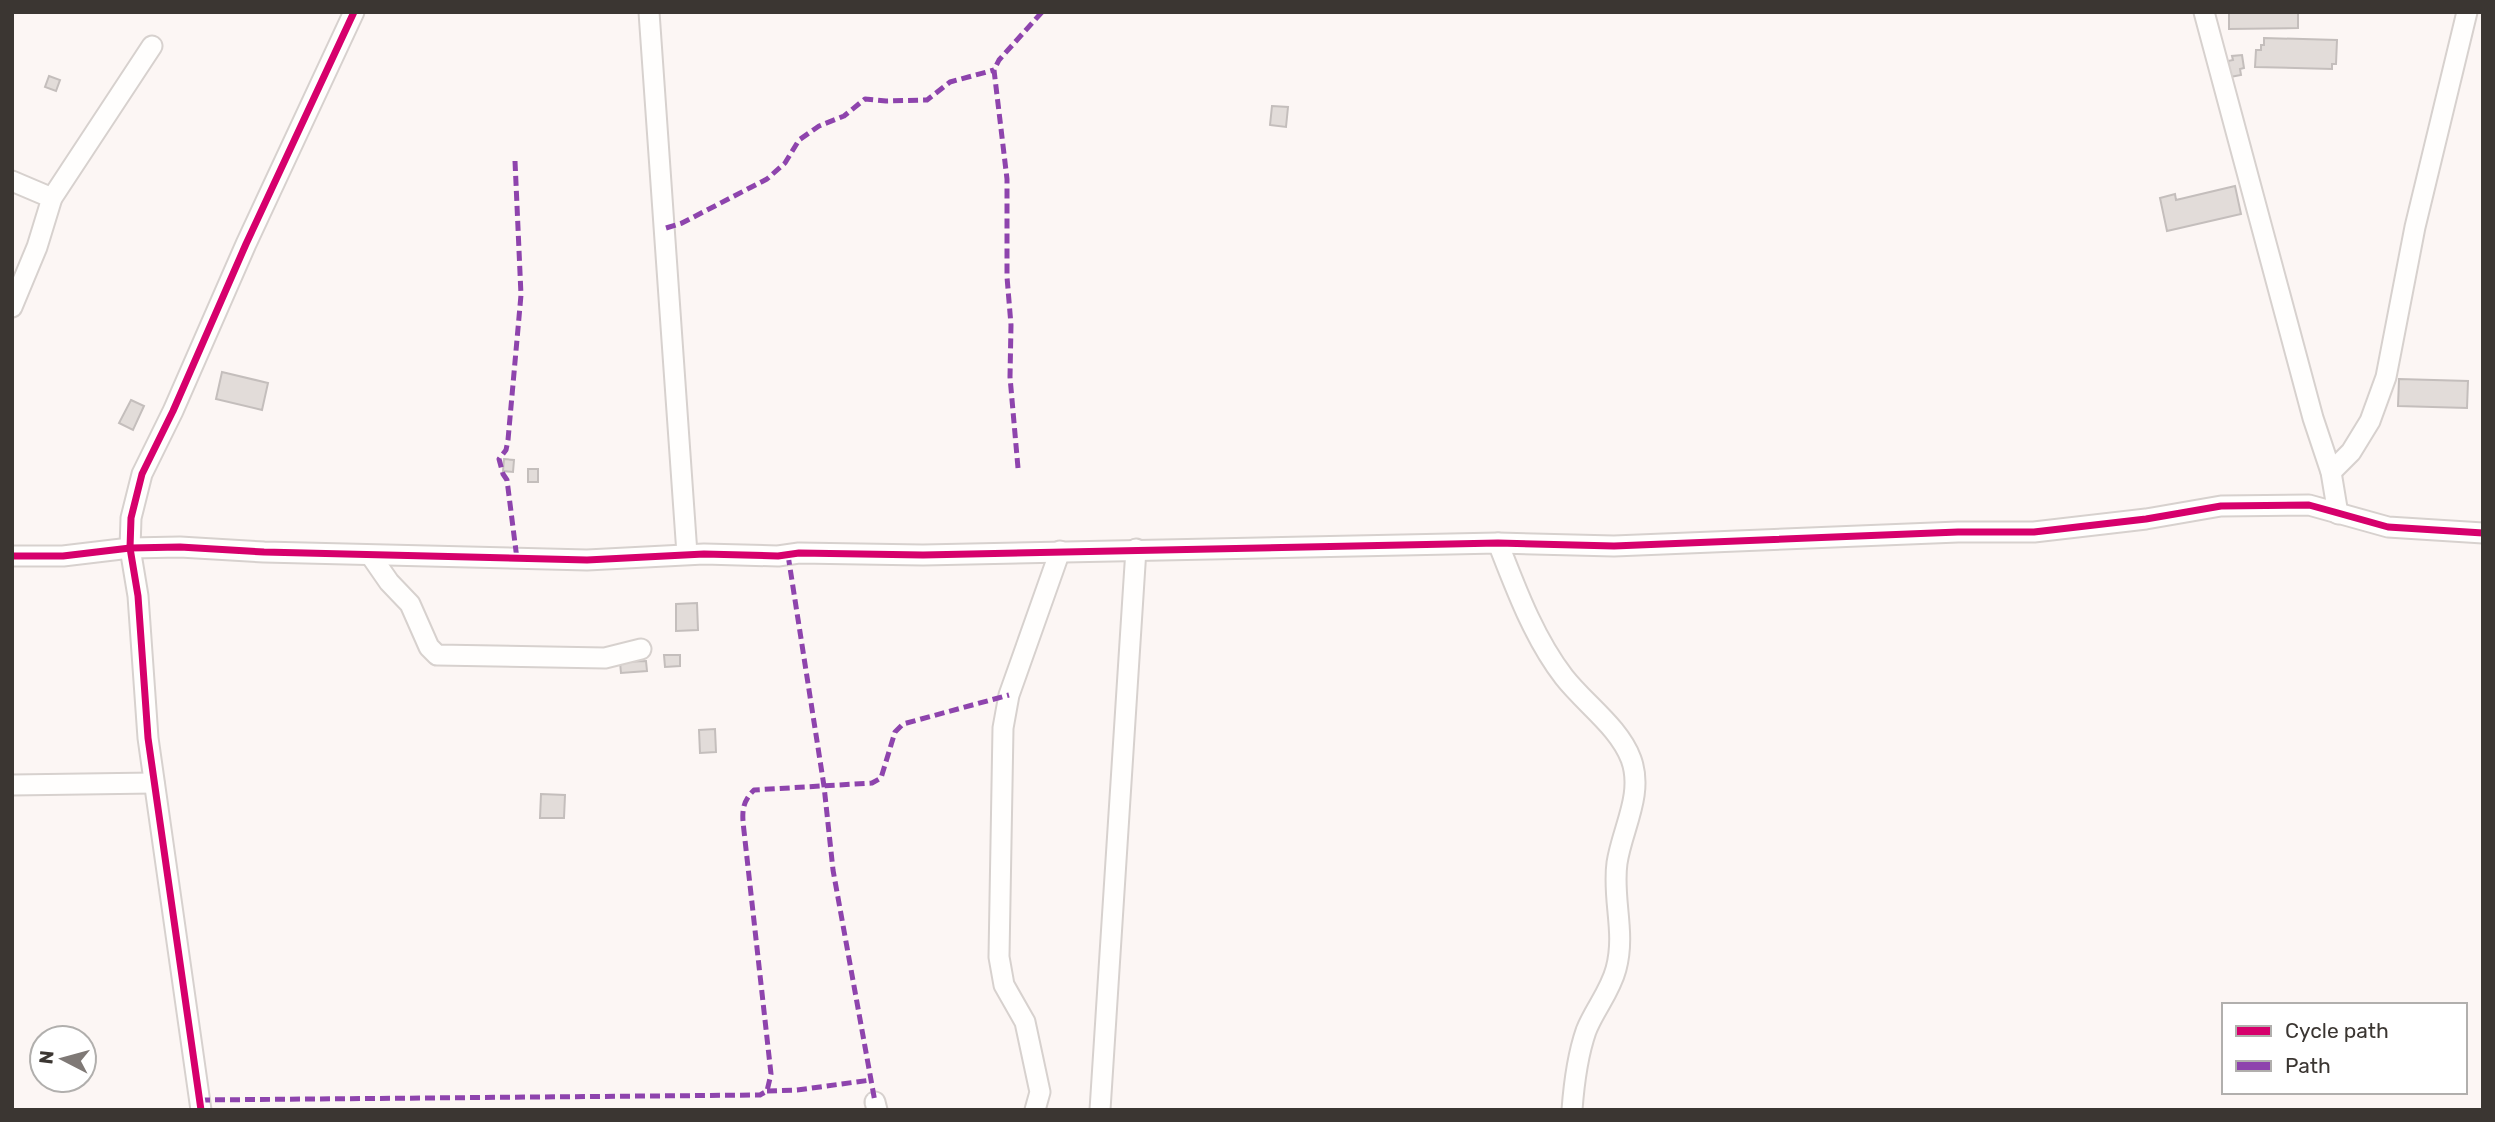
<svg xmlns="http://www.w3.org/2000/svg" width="2495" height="1122" font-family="Rubik,sans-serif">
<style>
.building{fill:#e2dcd9;stroke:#c4bebc;stroke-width:2}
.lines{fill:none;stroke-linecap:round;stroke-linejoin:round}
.minor-casing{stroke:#d7d1ce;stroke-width:23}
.minor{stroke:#fffefd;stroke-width:19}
.quiet{stroke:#8e44ad;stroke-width:5;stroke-dasharray:10 5;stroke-linecap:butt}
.cycleway-casing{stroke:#fff;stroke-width:11}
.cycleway{stroke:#d6006c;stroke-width:7}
</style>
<rect width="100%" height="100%" fill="#fcf6f4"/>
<g class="building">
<path d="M 2229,12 L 2298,12 L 2298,28 L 2229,29 Z"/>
<path d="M 2264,38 L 2337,40 L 2336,64 L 2332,64 L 2332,69 L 2255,67 L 2256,50 L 2261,50 L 2261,45 L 2264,45 Z"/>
<path d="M 2242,55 L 2244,68 L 2240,69 L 2241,75 L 2230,77 L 2228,61 L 2233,60 L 2232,56 Z"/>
<path d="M 49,76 L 60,80 L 56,91 L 45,87 Z"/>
<path d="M 1272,106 L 1288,107 L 1286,127 L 1270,125 Z"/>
<path d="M 2235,186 L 2241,214 L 2167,231 L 2160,198 L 2175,194 L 2176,200 Z"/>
<path d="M 222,372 L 268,383 L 262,410 L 216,399 Z"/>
<path d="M 2399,379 L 2468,381 L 2467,408 L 2398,406 Z"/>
<path d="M 131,400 L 144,406 L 133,430 L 119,423 Z"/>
<path d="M 504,459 L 514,460 L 513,472 L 503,471 Z"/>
<rect x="528" y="469" width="10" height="13"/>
<path d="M 697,603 L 698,630 L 676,631 L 676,604 Z"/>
<path d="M 664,655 L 680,655 L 680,666 L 665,667 Z"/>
<path d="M 646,661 L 647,671 L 621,673 L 620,662 Z"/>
<path d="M 715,729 L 716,752 L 700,753 L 699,730 Z"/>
<path d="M 541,794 L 565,795 L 564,818 L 540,818 Z"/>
</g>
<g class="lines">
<defs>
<g id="minor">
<path d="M 649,12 L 687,554"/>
<path d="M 2204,12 L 2313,418 L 2331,472 L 2338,514"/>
<path d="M 12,181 L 52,198"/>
<path d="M 12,307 L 37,247 L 52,198 L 152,46"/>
<path d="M 2331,472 L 2351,452 L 2370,421 L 2386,377 L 2415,227 L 2467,12"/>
<path d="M 1498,543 C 1516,589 1534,638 1564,677 C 1585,704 1619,727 1631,759 C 1644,794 1622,829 1617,863 C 1612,899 1626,932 1616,969 C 1610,992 1594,1010 1586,1031 C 1577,1057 1574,1083 1572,1110"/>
<path d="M 12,556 L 63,556 L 130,548 L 180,547 L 264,552 L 587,560 L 704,554 L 778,556 L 799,553 L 923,555 L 1498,543 L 1614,546 L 1958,532 L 2034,532 L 2146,519 L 2221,506 L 2309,505 L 2388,527 L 2483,533"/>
<path d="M 371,556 L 389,582 L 410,604 L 429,647 L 437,655 L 605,658 L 641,649"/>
<path d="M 12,785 L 154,783"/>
<path d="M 875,1102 L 877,1110"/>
<path d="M 201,1110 L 148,738 L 138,596 L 130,548 L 131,518 L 142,474 L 173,411 L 246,244 L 354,12"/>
<path d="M 1035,1110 L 1040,1092 L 1025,1022 L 1004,985 L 999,957 L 1003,728 L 1009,695 L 1060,551"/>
<path d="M 1100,1110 L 1136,549"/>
</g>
</defs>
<use href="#minor" class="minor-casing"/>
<use href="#minor" class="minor"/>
<g class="quiet">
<path d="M 515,161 L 521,295 L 508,440 L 506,450 L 499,459 L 503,474 L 507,480 L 517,559"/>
<path d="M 666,228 L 682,223 L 767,179 L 785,163 L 799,140 L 819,126 L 844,116 L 865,99 L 886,101 L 927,100 L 950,82 L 994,70"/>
<path d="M 1018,468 L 1010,377 L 1011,325 L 1007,277 L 1007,179 L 994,70 L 999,60 L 1042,12"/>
<path d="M 788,555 L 824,786 L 833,870 L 875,1102"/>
<path d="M 767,1091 L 797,1090 L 871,1080"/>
<path d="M 200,1100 L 760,1095 L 767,1091 L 771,1074 L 744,831 C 742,814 741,803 754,790 L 872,783 L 881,778 L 895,732 L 903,724 L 1009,695"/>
</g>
<defs>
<g id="cycleway">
<path d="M 12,556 L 63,556 L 130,548 L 180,547 L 264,552 L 587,560 L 704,554 L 778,556 L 799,553 L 923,555 L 1498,543 L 1614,546 L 1958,532 L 2034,532 L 2146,519 L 2221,506 L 2309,505 L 2388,527 L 2483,533"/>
<path d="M 201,1110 L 148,738 L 138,596 L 130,548 L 131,518 L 142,474 L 173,411 L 246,244 L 354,12"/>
</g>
</defs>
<use href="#cycleway" class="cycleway-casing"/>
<use href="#cycleway" class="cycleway"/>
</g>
<rect width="2495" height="1122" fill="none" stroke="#3b3632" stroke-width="28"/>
<rect x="2222" y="1003" width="245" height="91" fill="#ffffff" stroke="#b1afad" stroke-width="2"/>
<rect x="2236" y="1026" width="35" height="10" fill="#d6006c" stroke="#b1afad" stroke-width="2"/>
<text x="2285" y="1038" font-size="21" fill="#3b3632">Cycle path</text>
<rect x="2236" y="1061" width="35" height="10" fill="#8e44ad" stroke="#b1afad" stroke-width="2"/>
<text x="2285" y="1073" font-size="21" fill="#3b3632">Path</text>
<g transform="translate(63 1059) rotate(276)"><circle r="33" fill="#ffffff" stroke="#b1afad" stroke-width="2"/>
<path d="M0-5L12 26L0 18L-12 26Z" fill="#7f7976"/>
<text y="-10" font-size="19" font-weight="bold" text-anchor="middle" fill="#3b3632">N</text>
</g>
</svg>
